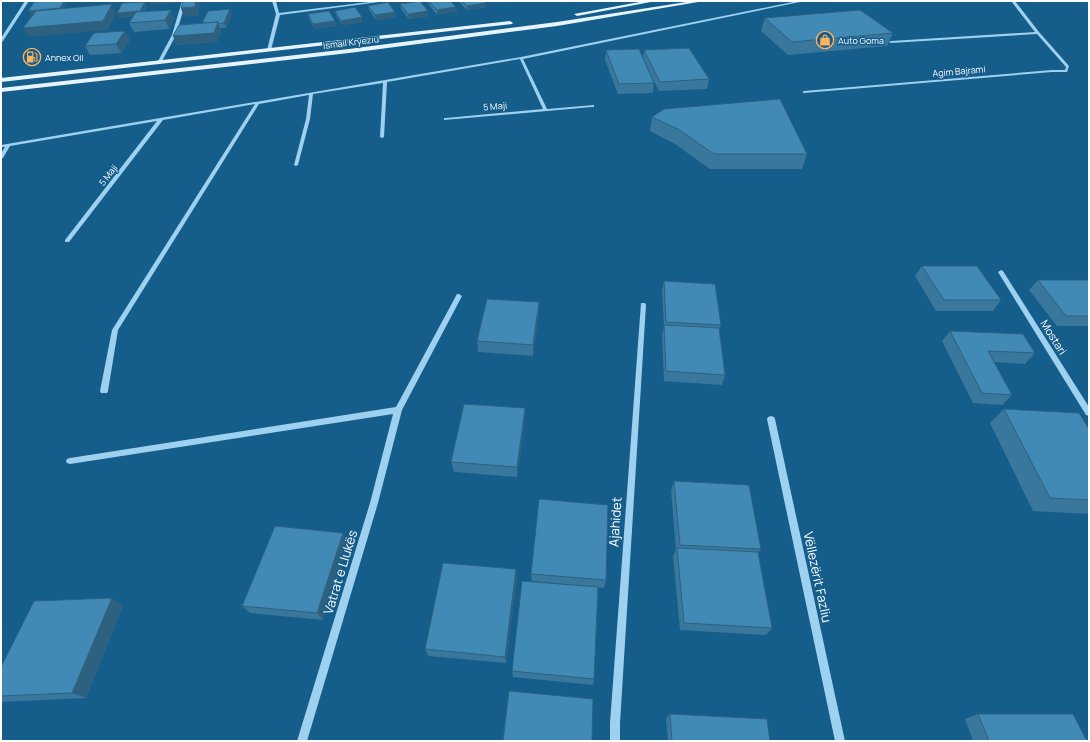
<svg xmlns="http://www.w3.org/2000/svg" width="1090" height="742" font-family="Manrope,sans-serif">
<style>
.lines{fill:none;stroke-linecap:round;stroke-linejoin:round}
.minor{fill:#9dd1ef;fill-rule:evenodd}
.major{fill:#e6f4ff;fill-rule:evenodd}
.wall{fill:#39779d}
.shaded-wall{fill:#2e617f}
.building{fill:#428ab6;stroke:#2e617f}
.labels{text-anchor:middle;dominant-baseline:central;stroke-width:3;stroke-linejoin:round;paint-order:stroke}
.far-poi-label{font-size:9px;fill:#fff;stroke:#155d8b;text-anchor:start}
.far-street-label{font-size:9px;fill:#fff;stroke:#155d8b}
.street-label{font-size:11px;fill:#fff;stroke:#155d8b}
.near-street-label{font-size:13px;fill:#fff;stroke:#155d8b}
</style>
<rect width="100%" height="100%" fill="#155d8b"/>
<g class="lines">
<g class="minor">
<path d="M 25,1 L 29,1 L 3,41 L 1,42 L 1,38 Z"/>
<path d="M 182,1 L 186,1 L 176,35 L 161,63 L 158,64 L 157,63 L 172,35 Z"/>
<path d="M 272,1 L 276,1 L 279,13 L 377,1 L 387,1 L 280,15 L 271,50 L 269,51 L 267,50 L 276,14 Z"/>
<path d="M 798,1 L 805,1 L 523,59 L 547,109 L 594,105 L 594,107 L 592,107 L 444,120 L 444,118 L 446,118 L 543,109 L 520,59 L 387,82 L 384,137 L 382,138 L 380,137 L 383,83 L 313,94 L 310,119 L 298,165 L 296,166 L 294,165 L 306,119 L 309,95 L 259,104 L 118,330 L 108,391 L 107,393 L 101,393 L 100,391 L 112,330 L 255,104 L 163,120 L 69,242 L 65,242 L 65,240 L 157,121 L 10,146 L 3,158 L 1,159 L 1,153 L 5,147 L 1,147 L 1,145 L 521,57 Z"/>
<path d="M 1011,1 L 1015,1 L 1039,32 L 1069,66 L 1067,72 L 1052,72 L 804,93 L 802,92 L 804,91 L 1052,70 L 1065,70 L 1066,67 L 1037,34 L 891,43 L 889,42 L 891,41 L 1035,32 Z"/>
<path d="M 1001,270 L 1003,271 L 1089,407 L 1089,416 L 1086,415 L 998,272 Z"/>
<path d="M 457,294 L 459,294 L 462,296 L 402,410 L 378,503 L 307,741 L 297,741 L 370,503 L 393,414 L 70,464 L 67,463 L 66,461 L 67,459 L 70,458 L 396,407 Z"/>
<path d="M 641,303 L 645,303 L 646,305 L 620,723 L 620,741 L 610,741 L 610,723 Z"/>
<path d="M 771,416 L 774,417 L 775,419 L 845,741 L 835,741 L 767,419 L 768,417 Z"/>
</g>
<g class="major">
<path d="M 645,1 L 656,1 L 577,16 L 574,14 Z"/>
<path d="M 693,1 L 704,1 L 557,26 L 349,53 L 1,92 L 1,88 L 349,49 L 557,22 Z"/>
<path d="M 510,21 L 513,23 L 512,24 L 1,82 L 1,78 Z"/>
</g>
</g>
<g class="wall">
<path d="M 428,1 L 456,7 L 457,11 L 437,15 L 429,5 Z"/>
<path d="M 458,1 L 484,1 L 485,3 L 486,7 L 467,10 Z"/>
<path d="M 400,4 L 429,16 L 409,19 L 401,9 Z"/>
<path d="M 147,6 L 144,12 L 171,10 L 174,19 L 169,29 L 134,32 L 129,23 L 133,16 L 119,18 Z"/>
<path d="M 368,6 L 395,12 L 396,17 L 376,20 L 369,10 Z"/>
<path d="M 335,11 L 363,22 L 342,25 L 336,15 Z"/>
<path d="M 232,14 L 226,28 L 220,28 L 221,31 L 217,42 L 177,45 L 173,36 L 202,23 Z"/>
<path d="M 308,14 L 335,21 L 336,26 L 315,29 L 309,19 Z"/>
<path d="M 765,18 L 893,33 L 887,46 L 788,55 L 761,31 Z"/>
<path d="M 125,31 L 130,40 L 121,53 L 90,55 L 85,46 Z"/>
<path d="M 606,50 L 643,59 L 644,50 L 709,79 L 707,89 L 659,91 L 648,70 L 654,83 L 653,93 L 618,94 L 605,60 Z"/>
<path d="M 652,117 L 807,154 L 802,169 L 710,169 L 675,144 L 650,131 Z"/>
<path d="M 922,266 L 1001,300 L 993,311 L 936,311 L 915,276 Z"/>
<path d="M 1038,280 L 1089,280 L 1089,326 L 1057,326 L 1029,290 Z"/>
<path d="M 664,281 L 721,325 L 719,330 L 725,375 L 722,385 L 664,381 L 662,335 L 664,327 L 662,292 Z"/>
<path d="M 539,302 L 539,313 L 533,356 L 478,352 L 477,341 Z"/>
<path d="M 950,331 L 1035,353 L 1025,364 L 994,362 L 1012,395 L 1002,405 L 973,403 L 942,341 Z"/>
<path d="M 1004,409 L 1089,429 L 1089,514 L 1033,511 L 990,423 Z"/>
<path d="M 525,418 L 517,477 L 454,472 L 451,462 Z"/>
<path d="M 674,481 L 761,549 L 758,553 L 772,628 L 766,635 L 680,630 L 673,556 L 676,550 L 671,491 Z"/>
<path d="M 343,533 L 348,541 L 323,620 L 250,613 L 242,606 Z"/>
<path d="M 516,569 L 517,577 L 506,663 L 428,656 L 425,649 Z"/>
<path d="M 531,574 L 606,580 L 604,588 L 532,581 Z"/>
<path d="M 123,606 L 86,698 L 1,702 L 1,667 Z"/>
<path d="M 512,671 L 594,679 L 593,685 L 513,677 Z"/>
<path d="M 670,714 L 770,741 L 668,741 L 666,718 Z"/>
<path d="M 978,714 L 1087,741 L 973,741 L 965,719 Z"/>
</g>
<g class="shaded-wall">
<path d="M 64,1 L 66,1 L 67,3 L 62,12 L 31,16 L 28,11 Z"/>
<path d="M 113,1 L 128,1 L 114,3 Z"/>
<path d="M 148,1 L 178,1 L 177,3 L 150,5 Z"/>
<path d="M 196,1 L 203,1 L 201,1 L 198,16 L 184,17 L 181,8 Z"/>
<path d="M 313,1 L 341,1 L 314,4 Z"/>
<path d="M 491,1 L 509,1 L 491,4 Z"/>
<path d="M 145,2 L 147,6 L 142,16 L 119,18 L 117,13 Z"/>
<path d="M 485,3 L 486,7 L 467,10 L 467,6 Z"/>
<path d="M 112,4 L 116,13 L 108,30 L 29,37 L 23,28 Z"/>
<path d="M 456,7 L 457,11 L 437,15 L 437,10 Z"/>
<path d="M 230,9 L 232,14 L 226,28 L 224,23 Z"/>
<path d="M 171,10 L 174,19 L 169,29 L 165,20 Z"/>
<path d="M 428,11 L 429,16 L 409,19 L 408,14 Z"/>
<path d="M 395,12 L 396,17 L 376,20 L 375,15 Z"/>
<path d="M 362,17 L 363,22 L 342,25 L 341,21 Z"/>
<path d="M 335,21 L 336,26 L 315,29 L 313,24 Z"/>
<path d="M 218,22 L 221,31 L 217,42 L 177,45 L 173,36 Z"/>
<path d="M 125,31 L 130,40 L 121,53 L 116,44 Z"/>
<path d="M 539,302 L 539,313 L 533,356 L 533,345 Z"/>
<path d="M 525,408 L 525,418 L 517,477 L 517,467 Z"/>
<path d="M 343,533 L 348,541 L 323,620 L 317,613 Z"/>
<path d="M 516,569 L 517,577 L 506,663 L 505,657 Z"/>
<path d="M 112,598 L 123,606 L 86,698 L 72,693 Z"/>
</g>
<g class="building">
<path d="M 43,1 L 64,1 L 60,8 L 28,11 L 34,2 Z"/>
<path d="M 183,1 L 196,1 L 195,7 L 181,8 Z"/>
<path d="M 420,1 L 428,11 L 408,14 L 400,4 Z"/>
<path d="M 429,1 L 450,1 L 456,7 L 437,10 Z"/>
<path d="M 462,1 L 484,1 L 485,3 L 467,6 Z"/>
<path d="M 145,2 L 140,11 L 117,13 L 122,3 Z"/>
<path d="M 388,2 L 395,12 L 375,15 L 368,6 Z"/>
<path d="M 112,4 L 103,21 L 23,28 L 36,11 Z"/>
<path d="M 355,7 L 362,17 L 341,21 L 335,11 Z"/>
<path d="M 230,9 L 224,23 L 219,24 L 218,22 L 202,23 L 208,11 Z"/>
<path d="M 171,10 L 165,20 L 129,23 L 136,12 Z"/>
<path d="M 860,10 L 893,33 L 792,42 L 765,18 Z"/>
<path d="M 329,11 L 335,21 L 313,24 L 308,14 Z"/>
<path d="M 218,22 L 214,33 L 173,36 L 179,25 Z"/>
<path d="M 125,31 L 116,44 L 85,46 L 94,33 Z"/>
<path d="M 689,48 L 709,79 L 660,82 L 644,50 Z"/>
<path d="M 639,49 L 654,83 L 619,84 L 606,50 Z"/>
<path d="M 780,99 L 807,154 L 714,154 L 678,129 L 652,117 L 664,109 Z"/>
<path d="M 922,266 L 977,266 L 1001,300 L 944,300 Z"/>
<path d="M 1038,280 L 1089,280 L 1089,316 L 1066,316 Z"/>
<path d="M 664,281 L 715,284 L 721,325 L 666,322 Z"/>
<path d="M 487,299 L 539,302 L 533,345 L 477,341 Z"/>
<path d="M 664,325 L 719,328 L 725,375 L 666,371 Z"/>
<path d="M 950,331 L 1023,334 L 1035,353 L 988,351 L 1012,395 L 982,393 Z"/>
<path d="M 464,404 L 525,408 L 517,467 L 451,462 Z"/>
<path d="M 1004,409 L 1079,413 L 1089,429 L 1089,500 L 1050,498 Z"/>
<path d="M 674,481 L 749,485 L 761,549 L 680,545 Z"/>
<path d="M 539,499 L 608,505 L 606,580 L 531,574 Z"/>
<path d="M 275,526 L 343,533 L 317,613 L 242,606 Z"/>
<path d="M 677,548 L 758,552 L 772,628 L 684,623 Z"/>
<path d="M 443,563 L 516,569 L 505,657 L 425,649 Z"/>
<path d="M 522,581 L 598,587 L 594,679 L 512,671 Z"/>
<path d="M 112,598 L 72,693 L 1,696 L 1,667 L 34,601 Z"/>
<path d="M 509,691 L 593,699 L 592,741 L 503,741 Z"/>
<path d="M 670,714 L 767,719 L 770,741 L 672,741 Z"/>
<path d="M 978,714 L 1073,714 L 1087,741 L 989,741 Z"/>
</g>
<defs>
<symbol id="shop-ring" viewBox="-11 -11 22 22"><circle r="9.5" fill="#155d8b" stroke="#ffb35c" stroke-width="1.5"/><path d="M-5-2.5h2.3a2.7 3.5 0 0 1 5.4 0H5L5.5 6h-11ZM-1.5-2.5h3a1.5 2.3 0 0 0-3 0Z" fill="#ffb35c"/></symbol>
<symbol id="fuel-ring" viewBox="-11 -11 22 22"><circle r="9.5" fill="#155d8b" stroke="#ffb35c" stroke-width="1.5"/><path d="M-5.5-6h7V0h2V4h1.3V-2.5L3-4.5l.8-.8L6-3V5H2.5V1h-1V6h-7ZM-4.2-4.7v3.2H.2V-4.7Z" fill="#ffb35c"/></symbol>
</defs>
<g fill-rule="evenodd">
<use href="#shop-ring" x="815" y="30" width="20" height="20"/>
<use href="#fuel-ring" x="22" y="47" width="20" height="20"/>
</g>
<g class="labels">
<g class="far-poi-label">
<text x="838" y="40">Auto Goma</text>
<text x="45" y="57">Annex Oil</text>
</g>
<g class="far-street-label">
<text transform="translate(351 42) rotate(-7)">Ismail Kryeziu</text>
<text transform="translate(959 71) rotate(-5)">Agim Bajrami</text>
<text transform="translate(495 106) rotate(-5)">5 Maji</text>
<text transform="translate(108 175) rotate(-52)">5 Maji</text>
</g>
<g class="street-label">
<text transform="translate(1054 337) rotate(58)">Mostari</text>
</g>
<g class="near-street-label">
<text transform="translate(615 522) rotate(-86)">Ajahidet</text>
<text transform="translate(340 572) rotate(-73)">Vatrat e Llukës</text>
<text transform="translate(818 577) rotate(78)">Vëllezërit Fazliu</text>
</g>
</g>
<rect width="1090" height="742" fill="none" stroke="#ffffff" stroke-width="4"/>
</svg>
